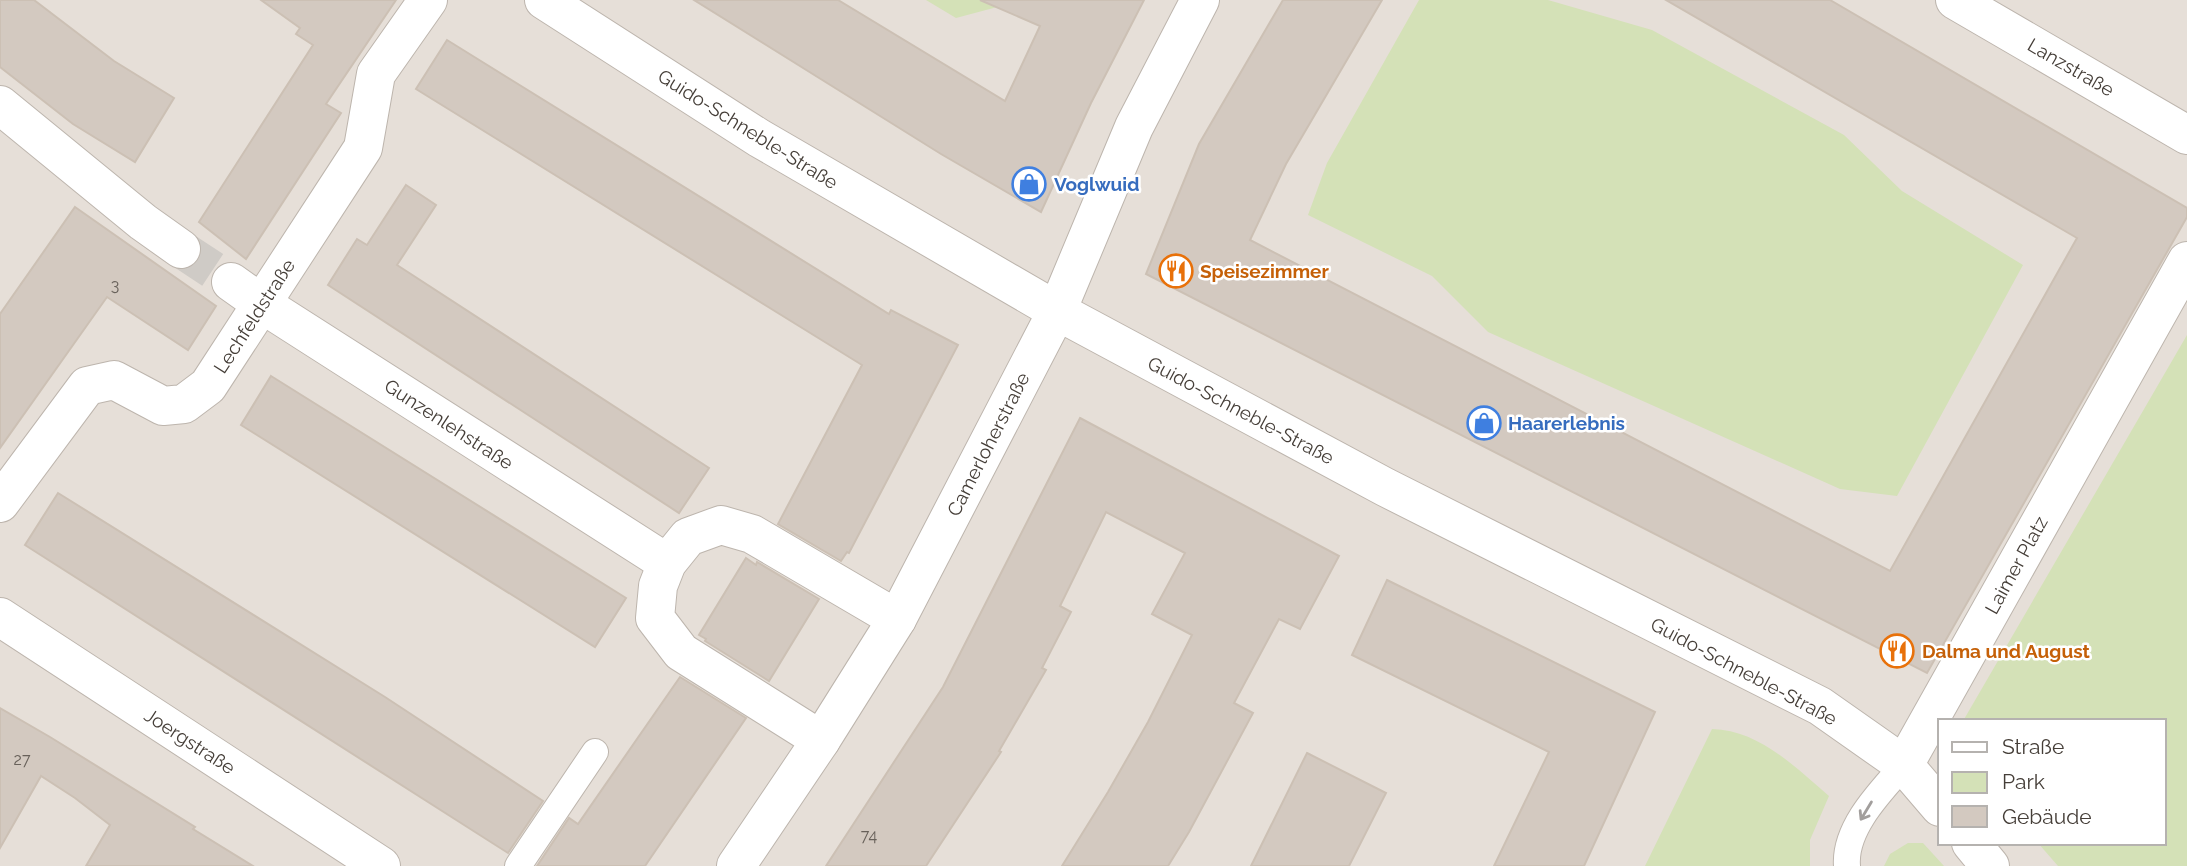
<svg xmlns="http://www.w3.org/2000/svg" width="2187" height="866" font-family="Raleway,sans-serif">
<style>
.residential{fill:#e6dfd8;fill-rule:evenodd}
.green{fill:#d4e1b7}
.building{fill:#d3c9c0;stroke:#ccc0b4;stroke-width:2}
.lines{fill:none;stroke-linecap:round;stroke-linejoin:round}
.street-tunnel{stroke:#cfcbc6;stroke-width:38;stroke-dasharray:38 19;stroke-linecap:butt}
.lane-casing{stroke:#bdb5ad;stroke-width:28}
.street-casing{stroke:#bdb5ad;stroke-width:40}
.lane{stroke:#fff;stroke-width:26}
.street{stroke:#fff;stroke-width:38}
.oneway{stroke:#a29e9c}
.labels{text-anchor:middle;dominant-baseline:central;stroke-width:5;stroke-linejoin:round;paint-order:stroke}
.number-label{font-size:16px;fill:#68615a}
.street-label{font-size:19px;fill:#453e38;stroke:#fff}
.shop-label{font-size:19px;font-weight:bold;fill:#366cbe;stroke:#fff;text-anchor:start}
.food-label{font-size:19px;font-weight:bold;fill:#c56008;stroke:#fff;text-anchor:start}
</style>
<rect width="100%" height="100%" fill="#f2eee9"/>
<path class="residential" d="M 0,0 L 2187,0 L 2187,866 L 0,866 ZM 1940,721 L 2164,721 L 2164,843 L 1940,843 Z"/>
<g class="green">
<path d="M 926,0 L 1005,0 L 1001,6 L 956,18 Z"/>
<path d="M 1419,0 L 1548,0 L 1652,30 L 1844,135 L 1902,191 L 2023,265 L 1897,496 L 1840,489 L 1488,332 L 1432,276 L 1308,215 L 1327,163 Z"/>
<path d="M 2187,335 L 2187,866 L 2058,866 L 2038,843 L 2164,843 L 2164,721 L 1963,721 Z"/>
<path d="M 1712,729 C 1759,730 1795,767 1829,796 L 1810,840 L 1810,866 L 1645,866 Z"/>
<path d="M 1908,843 L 1923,843 L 1944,866 L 1884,866 L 1890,854 Z"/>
</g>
<g class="building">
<path d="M 0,0 L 34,0 L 114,61 L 174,98 L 135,162 L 73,124 L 0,67 Z"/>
<path d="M 261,0 L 396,0 L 326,104 L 341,113 L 246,259 L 199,222 L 313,45 L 296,34 L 300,28 Z"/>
<path d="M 694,0 L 838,0 L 1005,101 L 1040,26 L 980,0 L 1144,0 L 1091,103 L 1041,212 L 941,154 Z"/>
<path d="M 1283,0 L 1382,0 L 1286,164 L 1250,240 L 1890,571 L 2077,238 L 1666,0 L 1830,0 L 2187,208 L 2187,217 L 1927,673 L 1146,274 L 1199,144 Z"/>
<path d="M 447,40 L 889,314 L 891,310 L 958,345 L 849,553 L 847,552 L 841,561 L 778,524 L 862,365 L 416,89 Z"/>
<path d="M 406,185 L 436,205 L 397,265 L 709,468 L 679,513 L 328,285 L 357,239 L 367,245 Z"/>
<path d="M 75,207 L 216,306 L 188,350 L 107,297 L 0,448 L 0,314 Z"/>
<path d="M 271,376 L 626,598 L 595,647 L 241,425 Z"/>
<path d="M 1080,418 L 1339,556 L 1300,629 L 1279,619 L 1234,703 L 1253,713 L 1189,832 L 1168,866 L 1062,866 L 1108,792 L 1148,722 L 1192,635 L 1152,614 L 1185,553 L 1106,512 L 1060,606 L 1071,612 L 1042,668 L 1046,670 L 999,751 L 1001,752 L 926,866 L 826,866 L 943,687 Z"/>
<path d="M 58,493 L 385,697 L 543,801 L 508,853 L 25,545 Z"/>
<path d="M 746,558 L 756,565 L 757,562 L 819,599 L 769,681 L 705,641 L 706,639 L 699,635 Z"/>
<path d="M 1387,580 L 1655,712 L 1584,866 L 1494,866 L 1549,752 L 1352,655 Z"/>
<path d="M 680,677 L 746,718 L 645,866 L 537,866 L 569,818 L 578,824 Z"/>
<path d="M 0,708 L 50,737 L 195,827 L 193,829 L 253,866 L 86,866 L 110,825 L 75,798 L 41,776 L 0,848 Z"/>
<path d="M 1307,753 L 1386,793 L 1349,866 L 1251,866 Z"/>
</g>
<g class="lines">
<path class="street-tunnel" d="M 181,249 L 231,282"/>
<defs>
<g id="lane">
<path d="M 518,866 L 595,752"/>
<path d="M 1847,866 C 1844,828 1881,791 1904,765"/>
</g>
<g id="street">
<path d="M 544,0 L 759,138 L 1057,311 L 1385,487 L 1820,706 L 1904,765 L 1940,807"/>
<path d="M 1955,0 L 2187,135"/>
<path d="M 0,105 L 143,222 L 181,249"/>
<path d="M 231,282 L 262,304 L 667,563"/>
<path d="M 0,503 L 87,386 L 114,380 L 163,406 L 184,404 L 208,386 L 363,148 L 376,74 L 428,0"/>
<path d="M 0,617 L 381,866"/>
<path d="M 821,740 L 681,652 L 655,618 L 658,586 L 667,563 L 688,537 L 721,525 L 752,534 L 897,619"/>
<path d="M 1904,765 L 2187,261"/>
<path d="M 1971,843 L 1990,866"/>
<path d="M 736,866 L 821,740 L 897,619 L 1057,311 L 1134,127 L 1200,0"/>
</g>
</defs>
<use href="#lane" class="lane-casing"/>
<use href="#street" class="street-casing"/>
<use href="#lane" class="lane"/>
<use href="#street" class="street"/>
</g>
<defs><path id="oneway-shaft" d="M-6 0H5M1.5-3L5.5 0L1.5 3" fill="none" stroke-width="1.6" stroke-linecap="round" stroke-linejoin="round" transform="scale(1.75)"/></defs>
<use class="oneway" href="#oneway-shaft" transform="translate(1866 811) rotate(121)"/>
<defs>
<symbol id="shop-ring" viewBox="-11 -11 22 22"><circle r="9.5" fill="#fff" stroke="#3f7fe0" stroke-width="1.5"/><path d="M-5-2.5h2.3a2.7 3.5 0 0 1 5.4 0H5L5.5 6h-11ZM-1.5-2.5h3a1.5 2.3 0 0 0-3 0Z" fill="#3f7fe0"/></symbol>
<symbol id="restaurant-ring" viewBox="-11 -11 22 22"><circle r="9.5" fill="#fff" stroke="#e8710a" stroke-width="1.5"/><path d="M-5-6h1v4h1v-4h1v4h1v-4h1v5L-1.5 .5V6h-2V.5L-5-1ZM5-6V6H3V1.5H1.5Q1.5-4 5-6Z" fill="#e8710a"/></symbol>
</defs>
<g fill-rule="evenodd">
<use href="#shop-ring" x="1010" y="165" width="38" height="38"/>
<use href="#restaurant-ring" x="1157" y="252" width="38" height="38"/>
<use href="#shop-ring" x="1465" y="404" width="38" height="38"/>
<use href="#restaurant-ring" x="1878" y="632" width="38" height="38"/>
</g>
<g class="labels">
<g class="number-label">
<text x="115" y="285">3</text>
<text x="22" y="759">27</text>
<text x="869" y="835">74</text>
</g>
<g class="street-label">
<text transform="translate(2071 67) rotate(30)">Lanzstraße</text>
<text transform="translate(748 129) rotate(32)">Guido-Schneble-Straße</text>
<text transform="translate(254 316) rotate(-57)">Lechfeldstraße</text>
<text transform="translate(1241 410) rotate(28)">Guido-Schneble-Straße</text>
<text transform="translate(449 424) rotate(33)">Gunzenlehstraße</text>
<text transform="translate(988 444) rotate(-63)">Camerloherstraße</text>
<text transform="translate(2016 565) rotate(-61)">Laimer Platz</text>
<text transform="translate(1744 671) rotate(28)">Guido-Schneble-Straße</text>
<text transform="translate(190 741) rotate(33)">Joergstraße</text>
</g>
<g class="shop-label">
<text x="1054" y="184">Voglwuid</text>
<text x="1508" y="423">Haarerlebnis</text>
</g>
<g class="food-label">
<text x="1200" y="271">Speisezimmer</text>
<text x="1922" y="651">Dalma und August</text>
</g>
</g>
<rect x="1938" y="719" width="228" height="126" fill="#ffffff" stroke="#b5b2af" stroke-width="2"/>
<rect x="1952" y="742" width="35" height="10" fill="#ffffff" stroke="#b5b2af" stroke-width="2"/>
<text x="2002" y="754" font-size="21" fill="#453e38">Straße</text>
<rect x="1952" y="772" width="35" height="21" fill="#d4e1b7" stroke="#b5b2af" stroke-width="2"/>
<text x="2002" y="789" font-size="21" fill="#453e38">Park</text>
<rect x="1952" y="806" width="35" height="21" fill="#d3c9c0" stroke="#b5b2af" stroke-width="2"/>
<text x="2002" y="824" font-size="21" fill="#453e38">Gebäude</text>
</svg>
